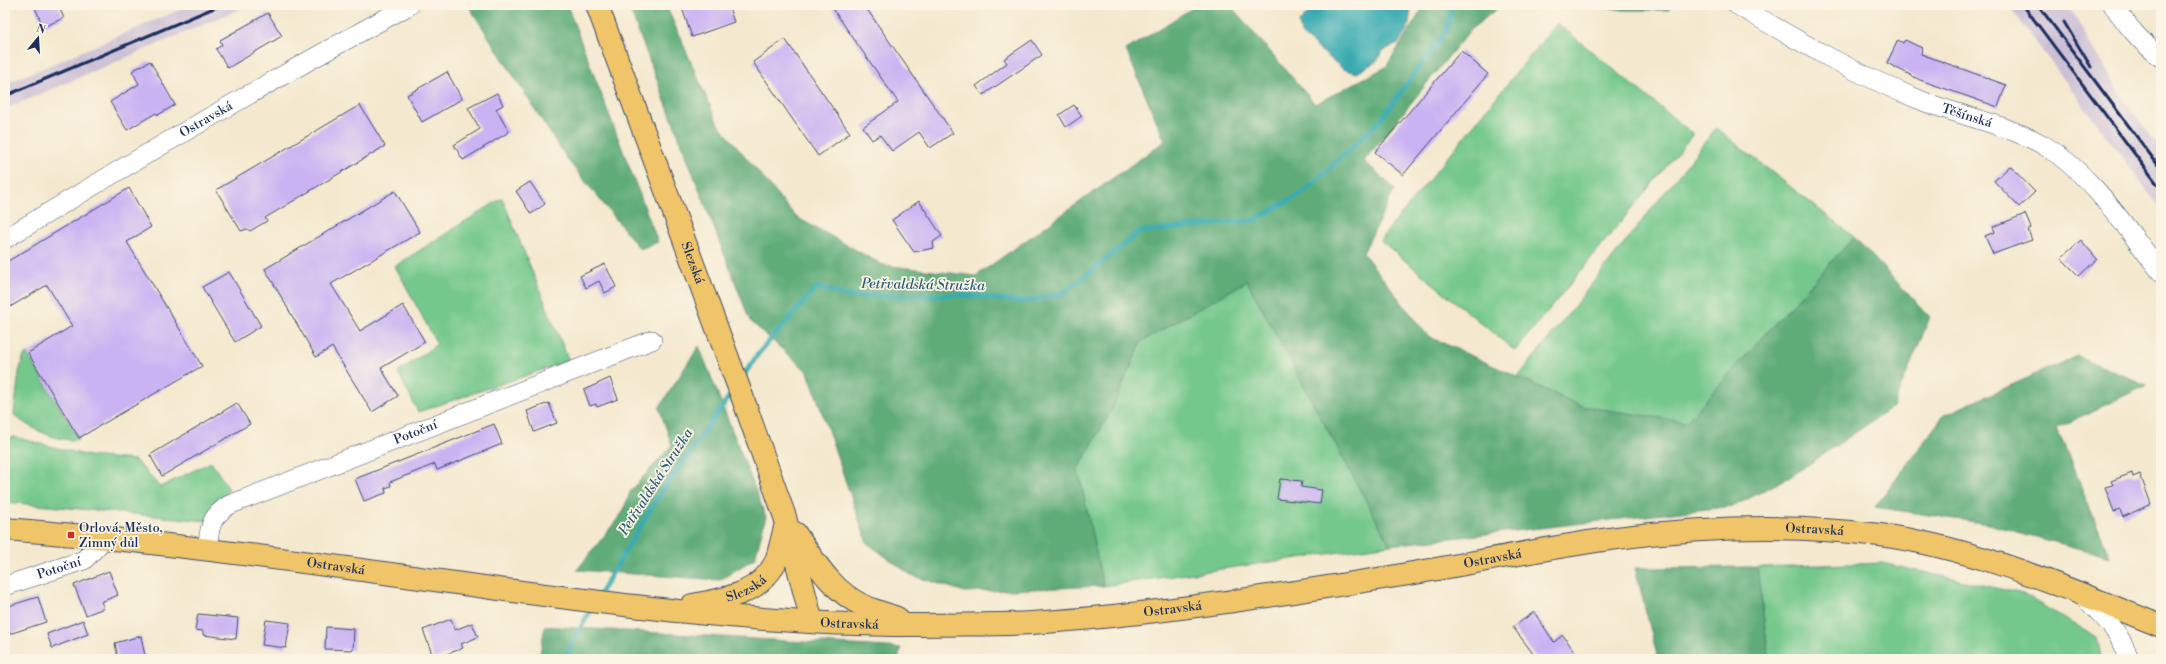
<svg xmlns="http://www.w3.org/2000/svg" width="2166" height="664" font-family="'Libre Bodoni',serif">
<style>
.industrial{fill:#cbbfd5}
.green{fill:#74c88c;stroke:#487c75}
.forest{fill:#5fac78;stroke:#3d6e6b}
.water{fill:#39abb1;stroke:#2a6d88}
.lines{fill:none;stroke-linecap:round;stroke-linejoin:round}
.stream{stroke:#39abb1;stroke-width:5}
.building{fill:#c9b3f3}
.minor-casing{stroke:#3c4b6f;stroke-width:20}
.major-casing{stroke:#3c4b6f;stroke-width:24}
.minor{stroke:#fff;stroke-width:19}
.major{stroke:#f0c469;stroke-width:22}
.rail{stroke:#1b2f5e;stroke-width:3}
.poi-dot{fill:#c8321e;stroke:#fcf5e5;stroke-width:1.5}
.labels{text-anchor:middle;dominant-baseline:central;stroke-width:3.5;stroke-linejoin:round;paint-order:stroke}
.street-label{font-size:13px;fill:#1b2f5e;stroke:#fcf5e5}
.poi-label{font-size:13px;fill:#1b2f5e;stroke:#fcf5e5;text-anchor:start}
.water-label{font-size:14px;font-style:italic;fill:#265a7b;stroke:#fcf5e5}
</style>
<rect width="100%" height="100%" fill="#fcf5e5"/>
<filter id="ink" filterUnits="userSpaceOnUse"><feTurbulence type="fractalNoise" baseFrequency=".025" numOctaves="2"/><feDisplacementMap in="SourceGraphic" scale="8" xChannelSelector="R" yChannelSelector="G"/><feConvolveMatrix kernelMatrix="1 2 1 2 8 2 1 2 1" color-interpolation-filters="sRGB"/></filter>
<filter id="wash" filterUnits="userSpaceOnUse"><feTurbulence type="fractalNoise" baseFrequency=".012" numOctaves="4" result="noise"/><feDisplacementMap in="SourceGraphic" scale="16" xChannelSelector="R" yChannelSelector="G"/><feGaussianBlur stdDeviation="0.9" result="paint"/><feColorMatrix in="noise" values="0 0 0 0 0 0 0 0 0 0 0 0 0 0 0 0 0 1.4 0 .05"/><feComposite in="paint" operator="in"/></filter>
<g filter="url(#wash)">
<rect width="100%" height="100%" fill="#f4e9cf"/>
<g class="industrial">
<path d="M 191,5 L 250,5 L 5,109 L 5,84 Z"/>
<path d="M 2008,5 L 2068,5 L 2126,103 L 2161,150 L 2161,209 Z"/>
</g>
<g class="green">
<path d="M 1557,23 L 1693,134 L 1515,351 L 1380,240 Z"/>
<path d="M 1716,128 L 1854,237 L 1686,422 L 1581,406 L 1518,377 Z"/>
<path d="M 502,198 L 569,361 L 418,412 L 398,372 L 437,344 L 395,266 Z"/>
<path d="M 1247,281 L 1390,545 L 1103,586 L 1078,469 L 1112,409 L 1141,342 Z"/>
<path d="M 27,354 L 79,439 C 61,444 27,427 14,415 L 19,372 L 24,355 Z"/>
<path d="M 14,437 L 89,456 L 135,460 L 160,487 L 211,462 L 229,489 L 207,521 L 5,502 L 5,439 Z"/>
<path d="M 1882,563 L 2023,594 L 2097,638 L 2102,659 L 1769,659 L 1757,567 Z"/>
</g>
<g class="forest">
<path d="M 468,5 L 567,5 L 658,242 L 640,249 L 567,159 Z"/>
<path d="M 628,5 L 666,5 L 718,124 L 796,217 L 883,265 L 976,276 L 1165,141 L 1126,50 L 1197,5 L 1230,5 L 1315,104 L 1386,67 L 1425,5 L 1502,5 L 1470,30 L 1364,161 L 1395,189 L 1363,253 L 1428,336 L 1581,406 L 1686,422 L 1854,237 L 1930,317 L 1893,407 L 1790,477 L 1734,506 L 1390,545 L 1247,281 L 1141,342 L 1112,409 L 1078,469 L 1103,586 L 965,592 L 911,575 L 867,543 L 808,372 L 750,321 Z"/>
<path d="M 1597,5 L 1670,5 L 1669,10 L 1623,10 Z"/>
<path d="M 699,346 L 766,517 L 755,558 L 720,580 L 577,570 L 623,512 L 630,492 L 672,445 L 659,408 Z"/>
<path d="M 2077,356 L 2147,385 L 2057,428 L 2110,557 L 1988,524 L 1875,507 L 1944,415 Z"/>
<path d="M 1757,567 L 1769,659 L 1658,659 L 1635,568 Z"/>
<path d="M 545,626 L 901,648 L 898,659 L 539,659 Z"/>
</g>
<path class="water" d="M 1318,5 L 1411,5 L 1409,26 L 1398,44 L 1382,51 L 1377,61 L 1357,73 L 1343,69 L 1301,34 L 1299,23 L 1312,8 Z"/>
<g class="lines">
<g class="stream">
<path d="M 742,378 L 758,354 L 817,287 L 847,296 L 964,295 L 1023,302 L 1064,293 L 1139,232 L 1255,220 L 1305,191 L 1379,122 L 1446,31 L 1453,5"/>
<path d="M 598,597 L 658,497 L 734,390"/>
<path d="M 564,659 L 592,607"/>
</g>
</g>
<g id="blocks">
<g class="building">
<path d="M 34,5 L 58,5 L 64,18 L 43,27 Z"/>
<path d="M 681,5 L 728,5 L 734,22 L 692,37 Z"/>
<path d="M 830,5 L 864,5 L 953,133 L 930,148 L 919,132 L 892,151 L 880,135 L 872,140 L 863,127 L 898,102 Z"/>
<path d="M 268,13 L 282,36 L 228,68 L 216,49 L 222,45 L 220,40 Z"/>
<path d="M 785,39 L 850,133 L 818,156 L 753,62 Z"/>
<path d="M 1032,40 L 1042,55 L 983,95 L 976,86 L 1007,63 L 1004,59 Z"/>
<path d="M 1898,40 L 1903,43 L 1905,40 L 1922,48 L 1921,54 L 2006,85 L 1998,107 L 1920,80 L 1887,63 Z"/>
<path d="M 1461,51 L 1488,74 L 1403,175 L 1375,152 Z"/>
<path d="M 150,61 L 175,105 L 158,115 L 156,113 L 127,130 L 110,102 L 139,84 L 132,71 Z"/>
<path d="M 447,72 L 462,99 L 422,122 L 407,95 Z"/>
<path d="M 497,93 L 503,105 L 496,109 L 509,132 L 463,160 L 454,145 L 480,129 L 468,108 Z"/>
<path d="M 360,105 L 385,146 L 265,218 L 267,221 L 250,231 L 247,229 L 241,231 L 216,190 Z"/>
<path d="M 1074,105 L 1082,116 L 1066,127 L 1059,115 Z"/>
<path d="M 2010,166 L 2035,192 L 2019,207 L 1994,181 Z"/>
<path d="M 530,182 L 545,204 L 531,214 L 516,191 Z"/>
<path d="M 129,188 L 151,227 L 127,242 L 202,366 L 79,438 L 28,353 L 72,326 L 47,285 L 5,310 L 5,263 Z"/>
<path d="M 395,191 L 420,232 L 331,284 L 360,331 L 403,305 L 425,342 L 381,368 L 398,396 L 372,412 L 332,347 L 316,357 L 265,269 Z"/>
<path d="M 919,201 L 942,236 L 933,242 L 934,248 L 914,252 L 892,220 Z"/>
<path d="M 2025,214 L 2031,228 L 2028,230 L 2032,240 L 1993,254 L 1985,236 L 1995,232 L 1993,227 Z"/>
<path d="M 2081,240 L 2097,259 L 2079,276 L 2061,258 Z"/>
<path d="M 605,264 L 616,287 L 605,293 L 599,281 L 586,288 L 580,276 Z"/>
<path d="M 229,272 L 261,326 L 235,342 L 202,287 Z"/>
<path d="M 610,378 L 618,399 L 597,407 L 596,404 L 590,406 L 584,390 Z"/>
<path d="M 237,403 L 250,424 L 162,476 L 150,455 Z"/>
<path d="M 549,403 L 557,423 L 534,432 L 527,411 Z"/>
<path d="M 494,424 L 502,444 L 437,470 L 435,464 L 390,482 L 391,486 L 385,488 L 386,493 L 364,501 L 355,479 Z"/>
<path d="M 2132,473 L 2133,477 L 2140,474 L 2151,504 L 2123,517 L 2120,510 L 2114,512 L 2105,487 L 2113,485 L 2111,481 Z"/>
<path d="M 1280,479 L 1302,481 L 1301,487 L 1322,490 L 1320,504 L 1277,499 Z"/>
<path d="M 109,571 L 118,595 L 101,602 L 104,608 L 86,615 L 74,585 Z"/>
<path d="M 38,597 L 46,622 L 9,634 L 5,623 L 5,607 Z"/>
<path d="M 1534,612 L 1554,642 L 1563,635 L 1576,654 L 1570,659 L 1537,659 L 1513,627 Z"/>
<path d="M 198,614 L 238,618 L 236,639 L 203,635 L 203,631 L 195,630 Z"/>
<path d="M 451,619 L 455,630 L 472,623 L 478,637 L 461,644 L 463,648 L 434,659 L 423,630 Z"/>
<path d="M 83,620 L 88,634 L 52,648 L 47,634 Z"/>
<path d="M 266,620 L 290,623 L 286,648 L 262,645 Z"/>
<path d="M 326,627 L 354,629 L 353,650 L 325,649 Z"/>
<path d="M 141,636 L 145,656 L 118,659 L 115,643 Z"/>
</g>
</g>
</g>
<g filter="url(#ink)">
<use href="#blocks" fill-opacity="0" stroke="#3c4b6f" stroke-width="1"/>
<g class="lines">
<defs>
<g id="minor">
<path id="s1" d="M 1737,5 C 1798,41 1859,76 1925,102 C 1962,116 2011,126 2045,146 C 2092,174 2127,230 2161,272"/>
<path d="M 2113,5 C 2127,25 2141,43 2161,57"/>
<path id="s2" d="M 5,239 C 138,158 273,79 410,5"/>
<path id="s3" d="M 207,550 C 210,527 209,518 229,505 L 652,340"/>
<path id="s4" d="M 5,586 L 84,560 L 105,538"/>
<path d="M 2082,595 C 2101,614 2121,632 2129,659"/>
</g>
<g id="major">
<path id="s5" d="M 597,5 L 742,396 L 785,517 L 812,622"/>
<path id="s6" d="M 5,529 C 173,542 339,567 506,590 C 644,608 782,626 921,625 C 958,624 995,625 1031,623 C 1151,615 1271,596 1390,577 C 1466,565 1541,548 1617,538 C 1704,527 1793,524 1880,535 C 1977,548 2071,590 2161,626"/>
<path d="M 795,533 C 814,560 832,592 864,606 C 875,611 886,614 897,618"/>
<path id="s7" d="M 692,605 C 723,599 759,595 775,563 C 780,551 782,537 786,524"/>
</g>
</defs>
<use href="#minor" class="minor-casing"/>
<use href="#major" class="major-casing"/>
<use href="#minor" class="minor"/>
<use href="#major" class="major"/>
<g class="rail">
<path d="M 2023,5 L 2161,189"/>
<path d="M 2038,5 L 2161,169"/>
<path d="M 2064,22 L 2091,67"/>
<path d="M 5,96 L 221,5"/>
</g>
</g>
</g>
<rect class="poi-dot" x="67" y="531" width="8" height="8" rx="2"/>
<g class="labels">
<g class="street-label">
<text stroke="none"><textPath href="#s1" startOffset="256">Těšínská</textPath></text>
<text stroke="none"><textPath href="#s2" startOffset="234">Ostravská</textPath></text>
<text stroke="none"><textPath href="#s5" startOffset="275">Slezská</textPath></text>
<text stroke="none"><textPath href="#s3" startOffset="253">Potoční</textPath></text>
<text stroke="none"><textPath href="#s6" startOffset="1822">Ostravská</textPath></text>
<text stroke="none"><textPath href="#s6" startOffset="1498">Ostravská</textPath></text>
<text stroke="none"><textPath href="#s6" startOffset="333">Ostravská</textPath></text>
<text stroke="none"><textPath href="#s4" startOffset="57">Potoční</textPath></text>
<text stroke="none"><textPath href="#s7" startOffset="57">Slezská</textPath></text>
<text stroke="none"><textPath href="#s6" startOffset="1174">Ostravská</textPath></text>
<text stroke="none"><textPath href="#s6" startOffset="850">Ostravská</textPath></text>
</g>
<g class="poi-label">
<text x="79" y="528">Orlová, Město,<tspan x="79" dy="15">Zimný důl</tspan></text>
</g>
<g class="water-label">
<text transform="translate(923 285) rotate(1)">Petřvaldská Stružka</text>
<text transform="translate(656 482) rotate(-57)">Petřvaldská Stružka</text>
</g>
</g>
<rect width="2166" height="664" fill="none" stroke="#fcf5e5" stroke-width="20"/>
<g transform="translate(38 38) rotate(18)" stroke="#fcf5e5" stroke-width="3" paint-order="stroke">
<path d="M0-3L7 15L0 10L-7 15Z" fill="#1b2f5e"/>
<text y="-6" font-size="11" font-weight="bold" text-anchor="middle" fill="#1b2f5e">N</text>
</g>
</svg>
